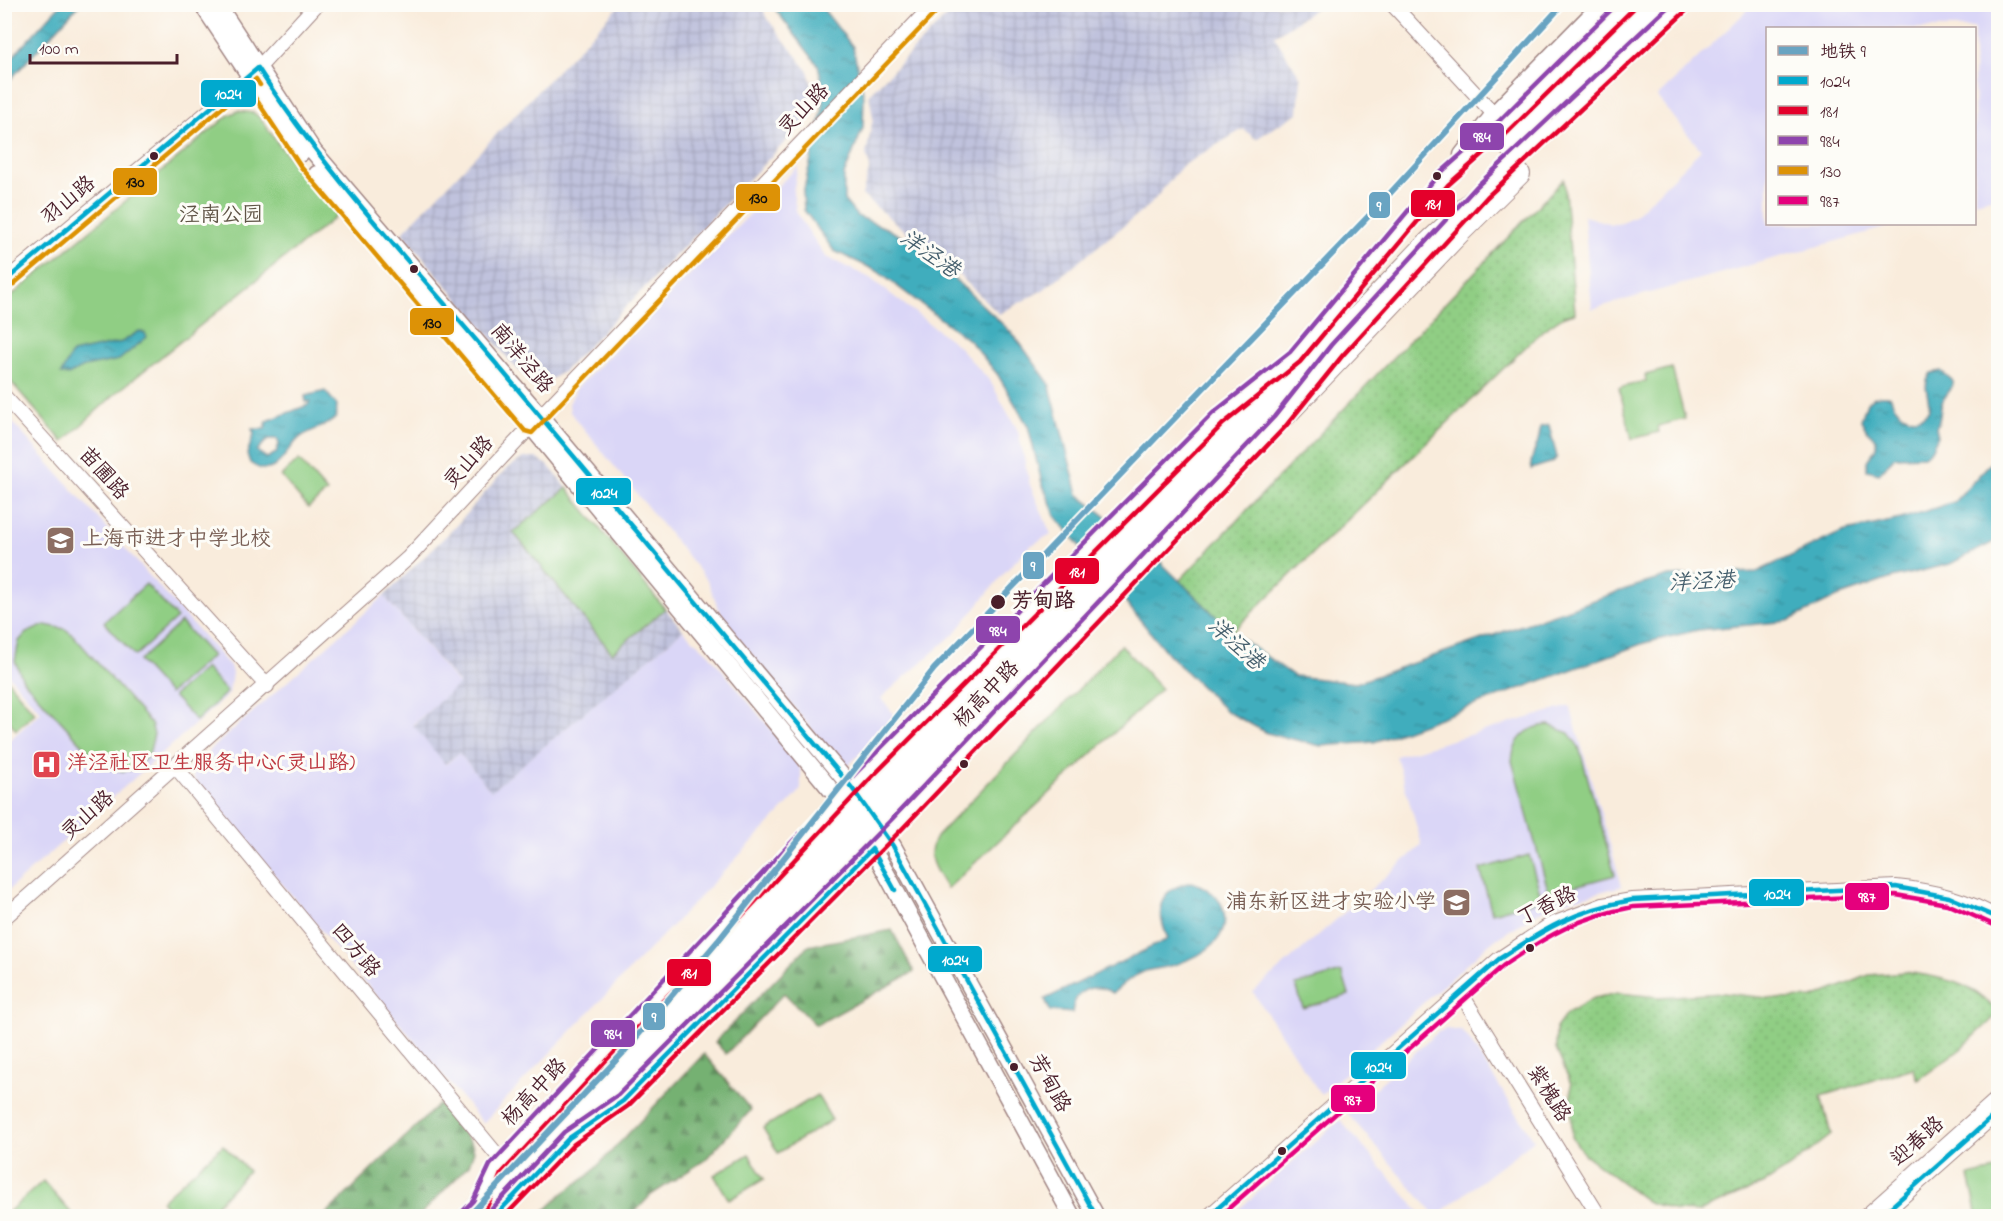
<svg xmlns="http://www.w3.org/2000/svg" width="2003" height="1221" font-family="'Indie Flower','LXGW WenKai TC',sans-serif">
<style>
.built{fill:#dad6f7}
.industrial{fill:url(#industrial-grid)}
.green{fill:#90ce84;stroke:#6d7658;stroke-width:1.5}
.forest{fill:url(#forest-firs);stroke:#5f684e;stroke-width:1.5}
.garden{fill:url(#garden-dots);stroke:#6d7658;stroke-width:1.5}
.water{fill:url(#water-ripples);stroke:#446674;stroke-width:1.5;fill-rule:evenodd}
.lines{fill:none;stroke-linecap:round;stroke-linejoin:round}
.minor-casing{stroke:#a28684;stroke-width:16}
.major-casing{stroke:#a28684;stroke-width:19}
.highway-casing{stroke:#a28684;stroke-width:22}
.minor{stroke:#fff;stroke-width:14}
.major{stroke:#fff;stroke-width:16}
.highway{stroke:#fff;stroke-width:20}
.highway-bridge-casing{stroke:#a28684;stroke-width:22;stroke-linecap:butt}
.highway-bridge{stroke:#fff;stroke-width:20}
.bus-1-casing{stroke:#fdfcf7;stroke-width:9}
.bus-2-casing{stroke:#fdfcf7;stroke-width:9}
.bus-3-casing{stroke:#fdfcf7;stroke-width:9}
.bus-4-casing{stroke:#fdfcf7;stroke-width:9}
.bus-5-casing{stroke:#fdfcf7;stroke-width:9}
.bus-1{stroke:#00a9ce;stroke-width:4.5}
.bus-2{stroke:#e4002b;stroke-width:4.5}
.bus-3{stroke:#8e44ad;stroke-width:4.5}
.bus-4{stroke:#dd9206;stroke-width:4.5}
.bus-5{stroke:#e5007d;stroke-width:4.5}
.metro-1-casing{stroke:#fdfcf7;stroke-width:10}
.metro-1{stroke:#69a4c2;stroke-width:6}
.bus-dot{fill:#4a1f2b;stroke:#fdfcf7;stroke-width:2}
.labels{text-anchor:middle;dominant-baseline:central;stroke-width:6;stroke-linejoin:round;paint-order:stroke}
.street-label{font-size:21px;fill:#4a1f2b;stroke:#fdfcf7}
.park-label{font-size:21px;fill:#5f5446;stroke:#fdfcf7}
.education-label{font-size:21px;fill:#785e54;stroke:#fdfcf7;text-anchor:start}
.stop-label{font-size:21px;font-weight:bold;fill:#4a1f2b;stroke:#fdfcf7;text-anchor:start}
.health-label{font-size:21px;fill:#be3a42;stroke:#fdfcf7;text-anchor:start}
.water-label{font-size:22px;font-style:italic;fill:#455f6d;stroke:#fdfcf7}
.line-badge{stroke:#fdfcf7;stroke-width:2}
.badge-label{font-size:16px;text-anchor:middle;font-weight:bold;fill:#fff}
.pale-badge-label{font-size:16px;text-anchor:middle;font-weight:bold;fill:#111}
</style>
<defs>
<pattern id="industrial-grid" width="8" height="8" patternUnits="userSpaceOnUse" patternTransform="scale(1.5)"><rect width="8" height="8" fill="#c0c2dd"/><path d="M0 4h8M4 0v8" fill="none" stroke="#a6a6be"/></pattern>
<pattern id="forest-firs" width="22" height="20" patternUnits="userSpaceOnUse" patternTransform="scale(1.5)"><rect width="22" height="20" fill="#74b172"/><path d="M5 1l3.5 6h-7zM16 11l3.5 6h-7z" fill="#618f5e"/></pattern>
<pattern id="garden-dots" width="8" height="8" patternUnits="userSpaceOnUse" patternTransform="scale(1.5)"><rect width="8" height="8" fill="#90ce84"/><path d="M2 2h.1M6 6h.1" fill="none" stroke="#7eb072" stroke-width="1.8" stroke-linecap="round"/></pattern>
<pattern id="water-ripples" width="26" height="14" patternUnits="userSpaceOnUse" patternTransform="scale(1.5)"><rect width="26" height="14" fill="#3fadbd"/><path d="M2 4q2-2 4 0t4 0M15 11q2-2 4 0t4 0" fill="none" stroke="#378c9a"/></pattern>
</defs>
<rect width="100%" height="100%" fill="#fdfcf7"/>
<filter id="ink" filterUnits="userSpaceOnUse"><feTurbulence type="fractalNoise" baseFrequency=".0167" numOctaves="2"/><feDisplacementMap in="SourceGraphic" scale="12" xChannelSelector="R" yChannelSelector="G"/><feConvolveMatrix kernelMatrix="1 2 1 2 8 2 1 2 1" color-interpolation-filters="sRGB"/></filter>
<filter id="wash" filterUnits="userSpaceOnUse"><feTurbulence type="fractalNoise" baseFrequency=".008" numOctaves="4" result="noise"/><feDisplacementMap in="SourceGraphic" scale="24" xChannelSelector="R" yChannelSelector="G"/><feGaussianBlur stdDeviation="1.35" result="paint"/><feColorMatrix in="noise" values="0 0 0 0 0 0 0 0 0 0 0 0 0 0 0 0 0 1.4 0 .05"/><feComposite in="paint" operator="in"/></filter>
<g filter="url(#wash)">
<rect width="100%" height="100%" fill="#f9ecdc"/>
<g class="built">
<path d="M 1754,4 L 1998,5 L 1998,196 L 1975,202 L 1974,28 L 1768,28 L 1768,224 L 1898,224 L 1592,309 L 1584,216 L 1611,224 L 1622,222 L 1634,216 L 1701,150 L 1657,97 Z"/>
<path d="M 798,166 L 793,193 L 797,214 L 826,257 L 870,278 L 957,345 L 990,381 L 1018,431 L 1030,485 L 1051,534 L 1030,546 L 1004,573 L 956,632 L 881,698 L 896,717 L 848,766 L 839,763 L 724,621 L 707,580 L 570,412 L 569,404 L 576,389 Z"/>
<path d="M 4,413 L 230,666 L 232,673 L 229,694 L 5,893 L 5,744 L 41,712 L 5,671 Z"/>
<path d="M 384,596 L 459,685 L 413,724 L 446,764 L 459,753 L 491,791 L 683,630 L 709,654 L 796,760 L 801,771 L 801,789 L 796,796 L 483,1123 L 194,779 L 193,774 L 193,769 L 200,759 Z"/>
<path d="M 1570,706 L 1622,886 L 1548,906 L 1491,942 L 1321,1095 L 1253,992 L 1422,845 L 1396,756 Z"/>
<path d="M 1446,1029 L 1462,1031 L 1468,1038 L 1534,1140 L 1436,1216 L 1347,1113 L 1438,1032 Z"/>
<path d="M 1340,1120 L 1423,1216 L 1231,1216 Z"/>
</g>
<g class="industrial">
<path d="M 620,5 L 762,5 L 766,17 L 808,71 L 812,85 L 812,114 L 564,371 L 553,378 L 540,381 L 528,377 L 518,370 L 402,233 Z"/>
<path d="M 958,5 L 958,4 L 1321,5 L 1274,36 L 1301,78 L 1298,113 L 1256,139 L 1243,129 L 1182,166 L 1150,205 L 1043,290 L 999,314 L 928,245 L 917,241 L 862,195 L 870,167 L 866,154 L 873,118 L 869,94 Z"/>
<path d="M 523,458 L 536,458 L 548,465 L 683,630 L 491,791 L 459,753 L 445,764 L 413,725 L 459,684 L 384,596 L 454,528 L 504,471 Z"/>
</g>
<g class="green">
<path d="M 238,111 L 254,113 L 261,119 L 279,145 L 338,215 L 115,394 L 63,442 L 5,375 L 4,302 L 229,115 Z"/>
<path d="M 1672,368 L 1685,419 L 1658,426 L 1659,432 L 1632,439 L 1619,388 L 1646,381 L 1645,375 Z"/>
<path d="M 299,460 L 327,492 L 308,508 L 281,476 Z"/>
<path d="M 567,488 L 665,609 L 612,653 L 513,532 Z"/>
<path d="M 146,584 L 177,618 L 135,656 L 104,622 Z"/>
<path d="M 181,622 L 212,656 L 169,694 L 139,661 Z"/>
<path d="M 45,625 L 65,629 L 73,635 L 151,724 L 154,734 L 149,755 L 134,769 L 123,771 L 103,767 L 23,680 L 15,661 L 19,641 L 26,633 Z"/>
<path d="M 1121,645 L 1161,689 L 947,889 C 936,870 924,858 936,837 Z"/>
<path d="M 205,668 L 227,692 L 196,721 L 173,696 Z"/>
<path d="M 4,676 L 35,713 L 16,730 L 5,716 Z"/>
<path d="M 1549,725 L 1569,733 L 1579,747 L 1615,875 L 1549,893 L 1512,761 C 1513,740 1527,726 1549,725 Z"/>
<path d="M 1529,855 L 1542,899 L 1492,913 L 1480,869 Z"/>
<path d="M 1342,972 L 1349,995 L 1303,1008 L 1296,985 Z"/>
<path d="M 817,1095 L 832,1120 L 778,1153 L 763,1128 Z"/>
<path d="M 223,1145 L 248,1171 L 206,1216 L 175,1216 L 161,1201 Z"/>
<path d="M 749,1154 L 764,1179 L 729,1200 L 714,1175 Z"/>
<path d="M 1996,1170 L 1998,1216 L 1978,1216 L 1969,1176 Z"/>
<path d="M 43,1181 L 74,1216 L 5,1216 L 5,1215 Z"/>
</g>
<g class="forest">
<path d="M 892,930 L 914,972 L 816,1025 L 784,993 L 726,1054 L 715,1042 L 808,946 Z"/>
<path d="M 704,1054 L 751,1110 L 705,1160 L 651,1195 L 631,1216 L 539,1216 L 563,1193 L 589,1175 Z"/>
<path d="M 439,1104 L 472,1144 L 474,1151 L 469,1165 L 419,1216 L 324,1216 Z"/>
</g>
<g class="garden">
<path d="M 1564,179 L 1575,313 L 1564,316 L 1543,330 L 1232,632 L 1179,581 Z"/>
<path d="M 1905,972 C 1941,977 1977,983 1998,1014 L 1961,1049 L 1918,1080 L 1913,1068 L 1821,1096 L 1831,1135 L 1790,1167 L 1765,1183 L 1699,1212 L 1675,1211 L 1648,1202 L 1584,1154 L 1572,1137 L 1571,1084 L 1556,1049 L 1556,1028 L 1567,1013 L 1594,998 L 1618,993 L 1659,997 L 1723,993 L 1777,999 L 1813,998 L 1869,975 Z"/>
</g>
<g class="water">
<path d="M 60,5 L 79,5 L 5,85 L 5,65 Z"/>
<path d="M 772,5 L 820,5 L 853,47 L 864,97 L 863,128 L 844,175 L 844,200 L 857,216 L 888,229 L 923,249 L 1014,335 L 1049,383 L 1078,494 L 1149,551 L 1232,632 L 1294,676 L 1356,683 L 1626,589 L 1669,576 L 1757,572 L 1842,532 L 1901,519 L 1954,502 L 1998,455 L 1998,540 L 1950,564 L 1892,578 L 1837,597 L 1788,621 L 1698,630 L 1644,643 L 1374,742 L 1321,746 L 1267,733 L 1226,711 L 1168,654 L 1056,517 L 1042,483 L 1028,426 L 998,375 L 970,341 L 877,271 L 834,251 L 804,210 L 803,193 L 822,112 L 824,90 L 818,65 Z"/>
<path d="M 139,331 L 145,333 L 147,337 L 119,360 L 84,367 L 68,375 L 61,374 L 72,353 L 122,342 Z"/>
<path d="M 1941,371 L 1952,380 C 1954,391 1945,393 1942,403 C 1939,413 1942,418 1936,427 L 1938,436 L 1931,450 L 1924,456 L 1895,457 L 1879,473 L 1867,470 L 1867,461 C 1872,452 1878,451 1876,439 L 1867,431 L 1861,420 L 1867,402 C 1874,396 1881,394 1891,397 C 1893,411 1917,429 1929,409 C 1930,394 1921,388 1931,373 Z"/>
<path d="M 325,391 L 337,405 L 336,418 L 332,421 C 323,427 312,430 302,436 C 286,446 278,484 250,463 L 247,454 L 254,434 L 252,429 L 265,429 L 267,421 L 308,405 L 310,401 L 306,402 L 305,396 ZM 268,439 L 277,439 L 279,444 L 276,453 L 267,458 L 257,451 Z"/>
<path d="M 1549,425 L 1557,457 L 1553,462 L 1531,469 C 1529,454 1541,445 1540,427 Z"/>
<path d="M 1192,882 C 1206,887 1222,897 1224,913 C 1230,945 1191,961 1166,967 C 1158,969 1150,969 1143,972 C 1131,977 1122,985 1113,993 C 1092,982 1075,989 1072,1013 L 1050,1011 L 1045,999 L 1168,939 C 1156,910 1155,890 1192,882 Z"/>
</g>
</g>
<g filter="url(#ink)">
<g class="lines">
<defs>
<g id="minor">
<path d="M 1392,4 L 1494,114"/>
<path d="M 4,282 L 250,77 L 317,4"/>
<path d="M 4,396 L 267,686"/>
<path d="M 175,766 L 503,1162"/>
<path d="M 4,918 L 408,558 L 531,426 L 934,4"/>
<path d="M 1462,995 L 1599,1216"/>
<path d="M 1209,1216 L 1499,959 L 1550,925 L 1603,905 L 1632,900 L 1896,887 C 1933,891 1966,899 1998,918"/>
<path d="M 1866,1216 L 1998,1098"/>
<path d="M 1881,1216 L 1998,1112"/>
</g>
<g id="major">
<path d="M 202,4 L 301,153"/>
<path d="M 217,4 L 314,152 L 540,416 L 852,788 L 893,846 L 1096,1216"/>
<path d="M 1462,155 L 1494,114 L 1602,4"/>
<path d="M 317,174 L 436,311 L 841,802 L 879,860 L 1072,1216"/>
<path d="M 587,1126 L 623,1101 L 897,824 L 1287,413"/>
<path d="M 484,1195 L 495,1170 L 862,777 L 1218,418 L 1259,385"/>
</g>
<g id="highway">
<path d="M 1510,148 L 1657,4"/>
<path d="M 1280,422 L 1460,233 L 1520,174"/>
<path d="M 1176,483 L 1295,357 L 1443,180 L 1504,126 L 1628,4"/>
<path d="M 1189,493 L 1427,243 L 1683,4"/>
<path d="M 468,1216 L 681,995"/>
<path d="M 495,1216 L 693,1007"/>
</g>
</defs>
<use href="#minor" class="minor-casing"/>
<use href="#major" class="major-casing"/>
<use href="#highway" class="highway-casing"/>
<use href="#minor" class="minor"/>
<use href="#major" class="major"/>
<use href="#highway" class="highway"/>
<defs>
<g id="highway-bridge">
<path d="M 681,995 L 1176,483"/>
<path d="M 693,1007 L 1189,493"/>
</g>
</defs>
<use href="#highway-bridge" class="highway-bridge-casing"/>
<use href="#highway-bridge" class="highway-bridge"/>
<defs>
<g id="bus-1">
<path d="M 4,282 L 258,68 C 326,174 412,264 493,360 C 613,502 732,645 852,788 L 893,846 L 1096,1216"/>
<path d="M 495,1216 L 569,1138 L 623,1101 L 872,849 L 895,890"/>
<path d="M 1209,1216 L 1499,959 C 1546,928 1576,910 1632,900 L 1896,887 L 1949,897 L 1998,918"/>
<path d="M 1881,1216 L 1998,1112"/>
</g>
<g id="bus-2">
<path d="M 478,1216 L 486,1209 L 501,1174 L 867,782 L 1223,424 L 1300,362 L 1448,185 L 1509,131 L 1633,9"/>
<path d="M 505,1216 L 574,1144 L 628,1106 L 902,829 L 1285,427 L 1343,355 L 1487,197 L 1688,9"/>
</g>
<g id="bus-3">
<path d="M 463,1211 L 473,1201 L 490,1165 L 857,772 L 1213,413 L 1290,352 L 1438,175 L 1499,121 L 1617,4"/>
<path d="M 490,1211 L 564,1132 L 618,1095 L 892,819 L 1274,417 L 1331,345 L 1476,187 L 1671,4"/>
</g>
<g id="bus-4">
<path d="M 244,81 L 301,167 L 525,431 L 532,433 L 939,9"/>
<path d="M 9,288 L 256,79 L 260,85"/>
</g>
<path id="bus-5" d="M 1220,1216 L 1504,965 C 1548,935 1579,917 1633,907 L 1896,895 L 1947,904 L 1994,925"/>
</defs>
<use href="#bus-1" class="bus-1-casing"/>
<use href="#bus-2" class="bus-2-casing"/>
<use href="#bus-3" class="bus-3-casing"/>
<use href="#bus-4" class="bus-4-casing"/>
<use href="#bus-5" class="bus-5-casing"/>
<use href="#bus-1" class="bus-1"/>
<use href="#bus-2" class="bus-2"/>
<use href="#bus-3" class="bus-3"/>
<use href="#bus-4" class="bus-4"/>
<use href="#bus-5" class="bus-5"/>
<defs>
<path id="metro-1" d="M 469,1216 L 622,1054 L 718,941 L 934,669 L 1383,201 L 1563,4"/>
</defs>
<use href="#metro-1" class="metro-1-casing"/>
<use href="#metro-1" class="metro-1"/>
</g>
</g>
<defs>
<symbol id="school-square" viewBox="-11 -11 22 22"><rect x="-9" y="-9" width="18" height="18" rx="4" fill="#8d6e63" stroke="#fdfcf7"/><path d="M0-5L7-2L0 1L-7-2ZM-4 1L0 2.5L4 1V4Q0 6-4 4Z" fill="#fff"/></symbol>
<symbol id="hospital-square" viewBox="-11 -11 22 22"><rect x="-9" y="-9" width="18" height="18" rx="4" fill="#e0444e" stroke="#fdfcf7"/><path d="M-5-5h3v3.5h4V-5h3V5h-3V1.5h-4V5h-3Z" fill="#fff"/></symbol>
</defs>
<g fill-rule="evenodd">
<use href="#school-square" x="44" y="524" width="33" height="33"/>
<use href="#hospital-square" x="30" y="748" width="33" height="33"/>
<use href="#school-square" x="1440" y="886" width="33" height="33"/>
</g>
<g class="bus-dot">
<circle cx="154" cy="156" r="5"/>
<circle cx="1437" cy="176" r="5"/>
<circle cx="414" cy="269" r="5"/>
<circle cx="998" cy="602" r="8"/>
<circle cx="964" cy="764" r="5"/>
<circle cx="1530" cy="948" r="5"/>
<circle cx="1014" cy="1067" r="5"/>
<circle cx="1282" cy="1151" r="5"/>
</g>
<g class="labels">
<g class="street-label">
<text transform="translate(804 110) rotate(-46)">灵山路</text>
<text transform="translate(69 201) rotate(-40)">羽山路</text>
<text transform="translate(521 359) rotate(50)">南洋泾路</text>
<text transform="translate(469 463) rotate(-48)">灵山路</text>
<text transform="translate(103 474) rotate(48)">苗圃路</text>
<text transform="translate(987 695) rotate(-46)">杨高中路</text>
<text transform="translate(88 816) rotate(-42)">灵山路</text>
<text transform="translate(1547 907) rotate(-26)">丁香路</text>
<text transform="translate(355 951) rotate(50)">四方路</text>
<text transform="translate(1049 1084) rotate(61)">芳甸路</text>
<text transform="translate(535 1093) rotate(-47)">杨高中路</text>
<text transform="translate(1548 1094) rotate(58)">紫槐路</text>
<text transform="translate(1918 1142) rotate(-42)">迎春路</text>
</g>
<g class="park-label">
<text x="221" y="216">泾南公园</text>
</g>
<g class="education-label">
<text x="82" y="540">上海市进才中学北校</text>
<text x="1436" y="903" text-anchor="end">浦东新区进才实验小学</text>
</g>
<g class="stop-label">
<text x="1012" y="602">芳甸路</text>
</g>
<g class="health-label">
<text x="67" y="764">洋泾社区卫生服务中心(灵山路)</text>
</g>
<g class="water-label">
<text transform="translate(929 255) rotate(35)">洋泾港</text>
<text transform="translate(1702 583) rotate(-3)">洋泾港</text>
<text transform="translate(1235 645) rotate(42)">洋泾港</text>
</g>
</g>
<g class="line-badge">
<rect x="200" y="79" width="57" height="29" rx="6" fill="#00a9ce"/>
<rect x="1459" y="122" width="46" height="29" rx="6" fill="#8e44ad"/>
<rect x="112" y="167" width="46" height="29" rx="6" fill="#dd9206"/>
<rect x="735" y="183" width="46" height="29" rx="6" fill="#dd9206"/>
<rect x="1410" y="189" width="46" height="29" rx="6" fill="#e4002b"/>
<rect x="1368" y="191" width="23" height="28" rx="6" fill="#69a4c2"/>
<rect x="409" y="307" width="46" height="29" rx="6" fill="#dd9206"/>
<rect x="575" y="477" width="57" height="29" rx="6" fill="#00a9ce"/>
<rect x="1022" y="551" width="23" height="29" rx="6" fill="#69a4c2"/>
<rect x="1054" y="557" width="46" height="28" rx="6" fill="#e4002b"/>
<rect x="975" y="615" width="46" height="29" rx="6" fill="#8e44ad"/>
<rect x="1748" y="878" width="57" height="29" rx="6" fill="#00a9ce"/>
<rect x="1844" y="882" width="46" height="29" rx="6" fill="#e5007d"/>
<rect x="927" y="945" width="56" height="28" rx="6" fill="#00a9ce"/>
<rect x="666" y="958" width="46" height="29" rx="6" fill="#e4002b"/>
<rect x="642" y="1002" width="24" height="29" rx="6" fill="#69a4c2"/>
<rect x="590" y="1019" width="46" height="29" rx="6" fill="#8e44ad"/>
<rect x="1350" y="1051" width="57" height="29" rx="6" fill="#00a9ce"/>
<rect x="1330" y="1084" width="46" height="29" rx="6" fill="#e5007d"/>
</g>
<g class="badge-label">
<text x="228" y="99">1024</text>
<text x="1482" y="142">984</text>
<text x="1433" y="209">181</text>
<text x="1379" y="211">9</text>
<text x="604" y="498">1024</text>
<text x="1033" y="571">9</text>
<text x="1077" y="577">181</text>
<text x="998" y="636">984</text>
<text x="1777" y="899">1024</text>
<text x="1867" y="902">987</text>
<text x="955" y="965">1024</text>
<text x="689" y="978">181</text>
<text x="654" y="1022">9</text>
<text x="613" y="1039">984</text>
<text x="1378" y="1072">1024</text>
<text x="1353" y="1105">987</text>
</g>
<g class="pale-badge-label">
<text x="135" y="187">130</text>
<text x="758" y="203">130</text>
<text x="432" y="328">130</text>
</g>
<rect width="2003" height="1221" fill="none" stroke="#fdfcf7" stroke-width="24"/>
<rect x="1766" y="27" width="210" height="198" fill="#fdfcf7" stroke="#b5a4a5" stroke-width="1.5"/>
<rect x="1778" y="46" width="30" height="9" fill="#69a4c2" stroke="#b5a4a5" stroke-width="1.5"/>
<text x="1820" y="57" font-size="18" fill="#4a1f2b">地铁 9</text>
<rect x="1778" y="76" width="30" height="9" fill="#00a9ce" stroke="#b5a4a5" stroke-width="1.5"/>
<text x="1820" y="87" font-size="18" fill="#4a1f2b">1024</text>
<rect x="1778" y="106" width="30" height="9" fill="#e4002b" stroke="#b5a4a5" stroke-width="1.5"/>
<text x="1820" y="117" font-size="18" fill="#4a1f2b">181</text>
<rect x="1778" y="136" width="30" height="9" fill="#8e44ad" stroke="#b5a4a5" stroke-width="1.5"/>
<text x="1820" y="147" font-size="18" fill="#4a1f2b">984</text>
<rect x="1778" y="166" width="30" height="9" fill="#dd9206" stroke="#b5a4a5" stroke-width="1.5"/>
<text x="1820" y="177" font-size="18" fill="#4a1f2b">130</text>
<rect x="1778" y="196" width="30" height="9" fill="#e5007d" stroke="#b5a4a5" stroke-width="1.5"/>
<text x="1820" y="207" font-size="18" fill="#4a1f2b">987</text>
<path d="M30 54v9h147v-9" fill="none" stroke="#4a1f2b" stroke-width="3"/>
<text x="39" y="54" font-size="18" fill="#4a1f2b" stroke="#fdfcf7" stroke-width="4.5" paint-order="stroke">100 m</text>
</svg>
